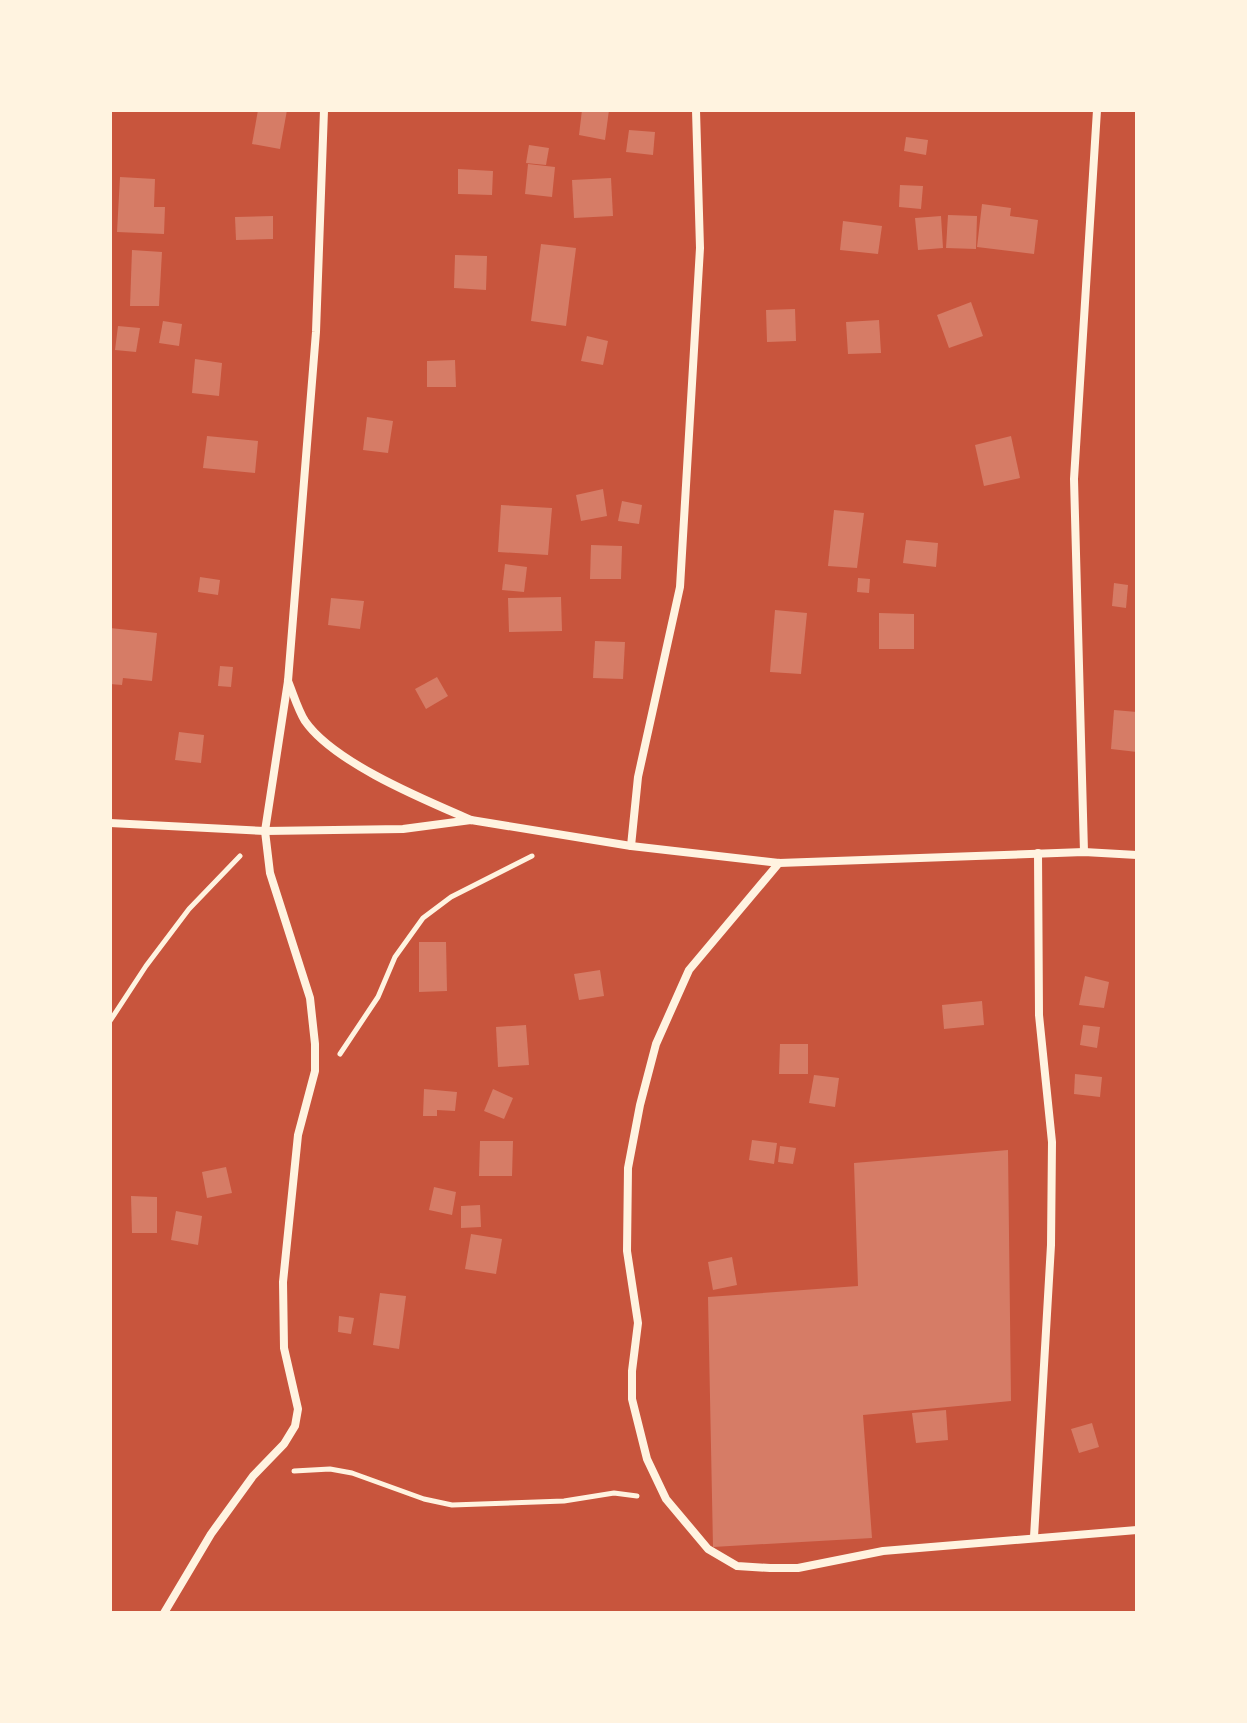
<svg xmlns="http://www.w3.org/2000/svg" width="1247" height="1723" font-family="Manrope,sans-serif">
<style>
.building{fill:#d67c66}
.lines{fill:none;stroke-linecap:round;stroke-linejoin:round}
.path{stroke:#fff3e0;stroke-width:5}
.minor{stroke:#fff3e0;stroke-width:8}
</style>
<rect width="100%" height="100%" fill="#c8553d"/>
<g class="building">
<path d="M 258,110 L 287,110 L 280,149 L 252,144 Z"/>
<path d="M 582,110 L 609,110 L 605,140 L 579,135 Z"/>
<path d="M 629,130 L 655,132 L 653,155 L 626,152 Z"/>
<path d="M 906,137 L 928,140 L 926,155 L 904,151 Z"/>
<path d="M 529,145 L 549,148 L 546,165 L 526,163 Z"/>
<path d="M 528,164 L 555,167 L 552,197 L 525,194 Z"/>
<path d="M 458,169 L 493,171 L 492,195 L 458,194 Z"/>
<path d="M 120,177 L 155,179 L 154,207 L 165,207 L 164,234 L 117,232 Z"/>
<path d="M 611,178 L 613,216 L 574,218 L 572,180 Z"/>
<path d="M 900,185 L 923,186 L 921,209 L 899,207 Z"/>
<path d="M 982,204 L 1011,208 L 1010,216 L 1038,220 L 1034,254 L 977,247 Z"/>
<path d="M 948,215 L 977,216 L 976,249 L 946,248 Z"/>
<path d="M 273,216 L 273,239 L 236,240 L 235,217 Z"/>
<path d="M 941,216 L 943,248 L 918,250 L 915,218 Z"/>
<path d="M 843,221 L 882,226 L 878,254 L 840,250 Z"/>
<path d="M 541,244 L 576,248 L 566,326 L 531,321 Z"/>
<path d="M 132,250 L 162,252 L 159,306 L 130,306 Z"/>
<path d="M 455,255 L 487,256 L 486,290 L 454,288 Z"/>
<path d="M 971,302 L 983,336 L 949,348 L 937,315 Z"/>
<path d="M 795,309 L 796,341 L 767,342 L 766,310 Z"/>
<path d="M 879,320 L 881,353 L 848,354 L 846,322 Z"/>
<path d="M 163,321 L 182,324 L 179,346 L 159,343 Z"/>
<path d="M 118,326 L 140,328 L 136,352 L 115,350 Z"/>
<path d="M 587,336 L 608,341 L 603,365 L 581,361 Z"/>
<path d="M 195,359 L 222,363 L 219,396 L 192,393 Z"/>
<path d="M 455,360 L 456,387 L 427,387 L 427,361 Z"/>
<path d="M 367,417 L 393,421 L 388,453 L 363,450 Z"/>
<path d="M 207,436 L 258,441 L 255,473 L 203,468 Z"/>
<path d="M 1011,436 L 1020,478 L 984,486 L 975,445 Z"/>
<path d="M 603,489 L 607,516 L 581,521 L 576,495 Z"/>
<path d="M 622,501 L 642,505 L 639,524 L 618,521 Z"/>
<path d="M 501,505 L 552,508 L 548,555 L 498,552 Z"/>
<path d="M 834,510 L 864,513 L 857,568 L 828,566 Z"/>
<path d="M 906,540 L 938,543 L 936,567 L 903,563 Z"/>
<path d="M 591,545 L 622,546 L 621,579 L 590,579 Z"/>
<path d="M 505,564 L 527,567 L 524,592 L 502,590 Z"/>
<path d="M 200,577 L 220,580 L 218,595 L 198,592 Z"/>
<path d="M 858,578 L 870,579 L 869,593 L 857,592 Z"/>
<path d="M 1114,583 L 1128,585 L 1126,608 L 1112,606 Z"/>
<path d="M 561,597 L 562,631 L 509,632 L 508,598 Z"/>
<path d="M 331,598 L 364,601 L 360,629 L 328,625 Z"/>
<path d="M 775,610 L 807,613 L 801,674 L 770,672 Z"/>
<path d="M 879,613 L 914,614 L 914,649 L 879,649 Z"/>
<path d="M 110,628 L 157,633 L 152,681 L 123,678 L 122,685 L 110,684 Z"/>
<path d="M 595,641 L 625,642 L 623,679 L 593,678 Z"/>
<path d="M 220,666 L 233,667 L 231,687 L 218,686 Z"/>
<path d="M 437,677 L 448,696 L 426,709 L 415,689 Z"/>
<path d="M 1114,710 L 1137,712 L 1137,752 L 1111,749 Z"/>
<path d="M 179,732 L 204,735 L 201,763 L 175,760 Z"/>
<path d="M 419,942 L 446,942 L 447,991 L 419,992 Z"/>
<path d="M 600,970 L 604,996 L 579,1000 L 574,974 Z"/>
<path d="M 1085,976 L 1109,982 L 1104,1008 L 1079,1005 Z"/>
<path d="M 982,1001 L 984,1025 L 944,1029 L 942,1005 Z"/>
<path d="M 526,1025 L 529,1065 L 498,1067 L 496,1027 Z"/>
<path d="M 1083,1025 L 1100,1027 L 1097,1048 L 1080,1045 Z"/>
<path d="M 780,1044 L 808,1044 L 808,1074 L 779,1074 Z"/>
<path d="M 1075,1074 L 1102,1077 L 1100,1097 L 1074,1094 Z"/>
<path d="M 814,1075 L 839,1078 L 835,1107 L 809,1103 Z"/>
<path d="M 424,1089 L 457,1092 L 455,1111 L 437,1110 L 437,1116 L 423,1116 Z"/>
<path d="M 493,1089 L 513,1098 L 504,1119 L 484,1111 Z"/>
<path d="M 752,1140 L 777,1143 L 774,1164 L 749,1160 Z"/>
<path d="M 480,1141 L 513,1141 L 512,1176 L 479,1176 Z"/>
<path d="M 780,1146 L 796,1148 L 793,1164 L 778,1162 Z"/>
<path d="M 1008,1150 L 1011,1401 L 863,1415 L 872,1538 L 713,1547 L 708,1297 L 858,1286 L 854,1163 Z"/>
<path d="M 226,1167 L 232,1193 L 207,1198 L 202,1172 Z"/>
<path d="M 434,1187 L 456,1192 L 452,1215 L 429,1210 Z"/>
<path d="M 131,1196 L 157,1197 L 157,1233 L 132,1233 Z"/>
<path d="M 480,1205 L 481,1227 L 461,1228 L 461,1206 Z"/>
<path d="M 176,1211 L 202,1216 L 198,1245 L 171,1240 Z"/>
<path d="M 471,1234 L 502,1239 L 496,1274 L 465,1269 Z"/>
<path d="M 732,1257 L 737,1285 L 713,1290 L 708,1262 Z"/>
<path d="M 380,1293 L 406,1296 L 399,1349 L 373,1345 Z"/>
<path d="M 339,1316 L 354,1318 L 351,1334 L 338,1332 Z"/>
<path d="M 946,1410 L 948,1440 L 916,1443 L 912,1413 Z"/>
<path d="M 1092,1423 L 1099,1447 L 1079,1453 L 1071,1429 Z"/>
</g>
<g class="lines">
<g class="path">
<path d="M 110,1021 L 146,966 L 189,909 L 240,856"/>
<path d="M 340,1054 L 378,997 L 395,957 L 423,918 L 451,897 L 532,856"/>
<path d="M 294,1471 L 330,1469 L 352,1473 L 424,1499 L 452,1505 L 564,1501 L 614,1493 L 637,1496"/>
</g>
<g class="minor">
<path d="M 288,681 C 293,693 298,710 305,721 C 334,763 425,800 471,820"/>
<path d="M 110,823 L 265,831 L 403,829 L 471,820 L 631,846 L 779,863 L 1084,852 L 1137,855"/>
<path d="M 631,846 L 638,777 L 680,587 L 700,248 L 696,110"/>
<path d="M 1084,852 L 1074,479 L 1097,110"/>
<path d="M 779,863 L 689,970 L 656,1044 L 640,1105 L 628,1168 L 627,1251 L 638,1323 L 632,1371 L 632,1399 L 647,1459 L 666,1499 L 708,1549 L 737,1566 L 770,1568 L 798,1568 L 883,1551 L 1137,1530"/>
<path d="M 1034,1537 L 1051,1245 L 1052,1142 L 1039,1015 L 1038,853"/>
<path d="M 164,1613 L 211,1534 L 253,1476 L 284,1444 L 295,1426 L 298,1409 L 284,1348 L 283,1282 L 298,1135 L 315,1071 L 315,1044 L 310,998 L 270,873 L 265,831 L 288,681 L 316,332 L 324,110"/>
</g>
</g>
<rect width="1247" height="1723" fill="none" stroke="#fff3e0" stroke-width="224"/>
</svg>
